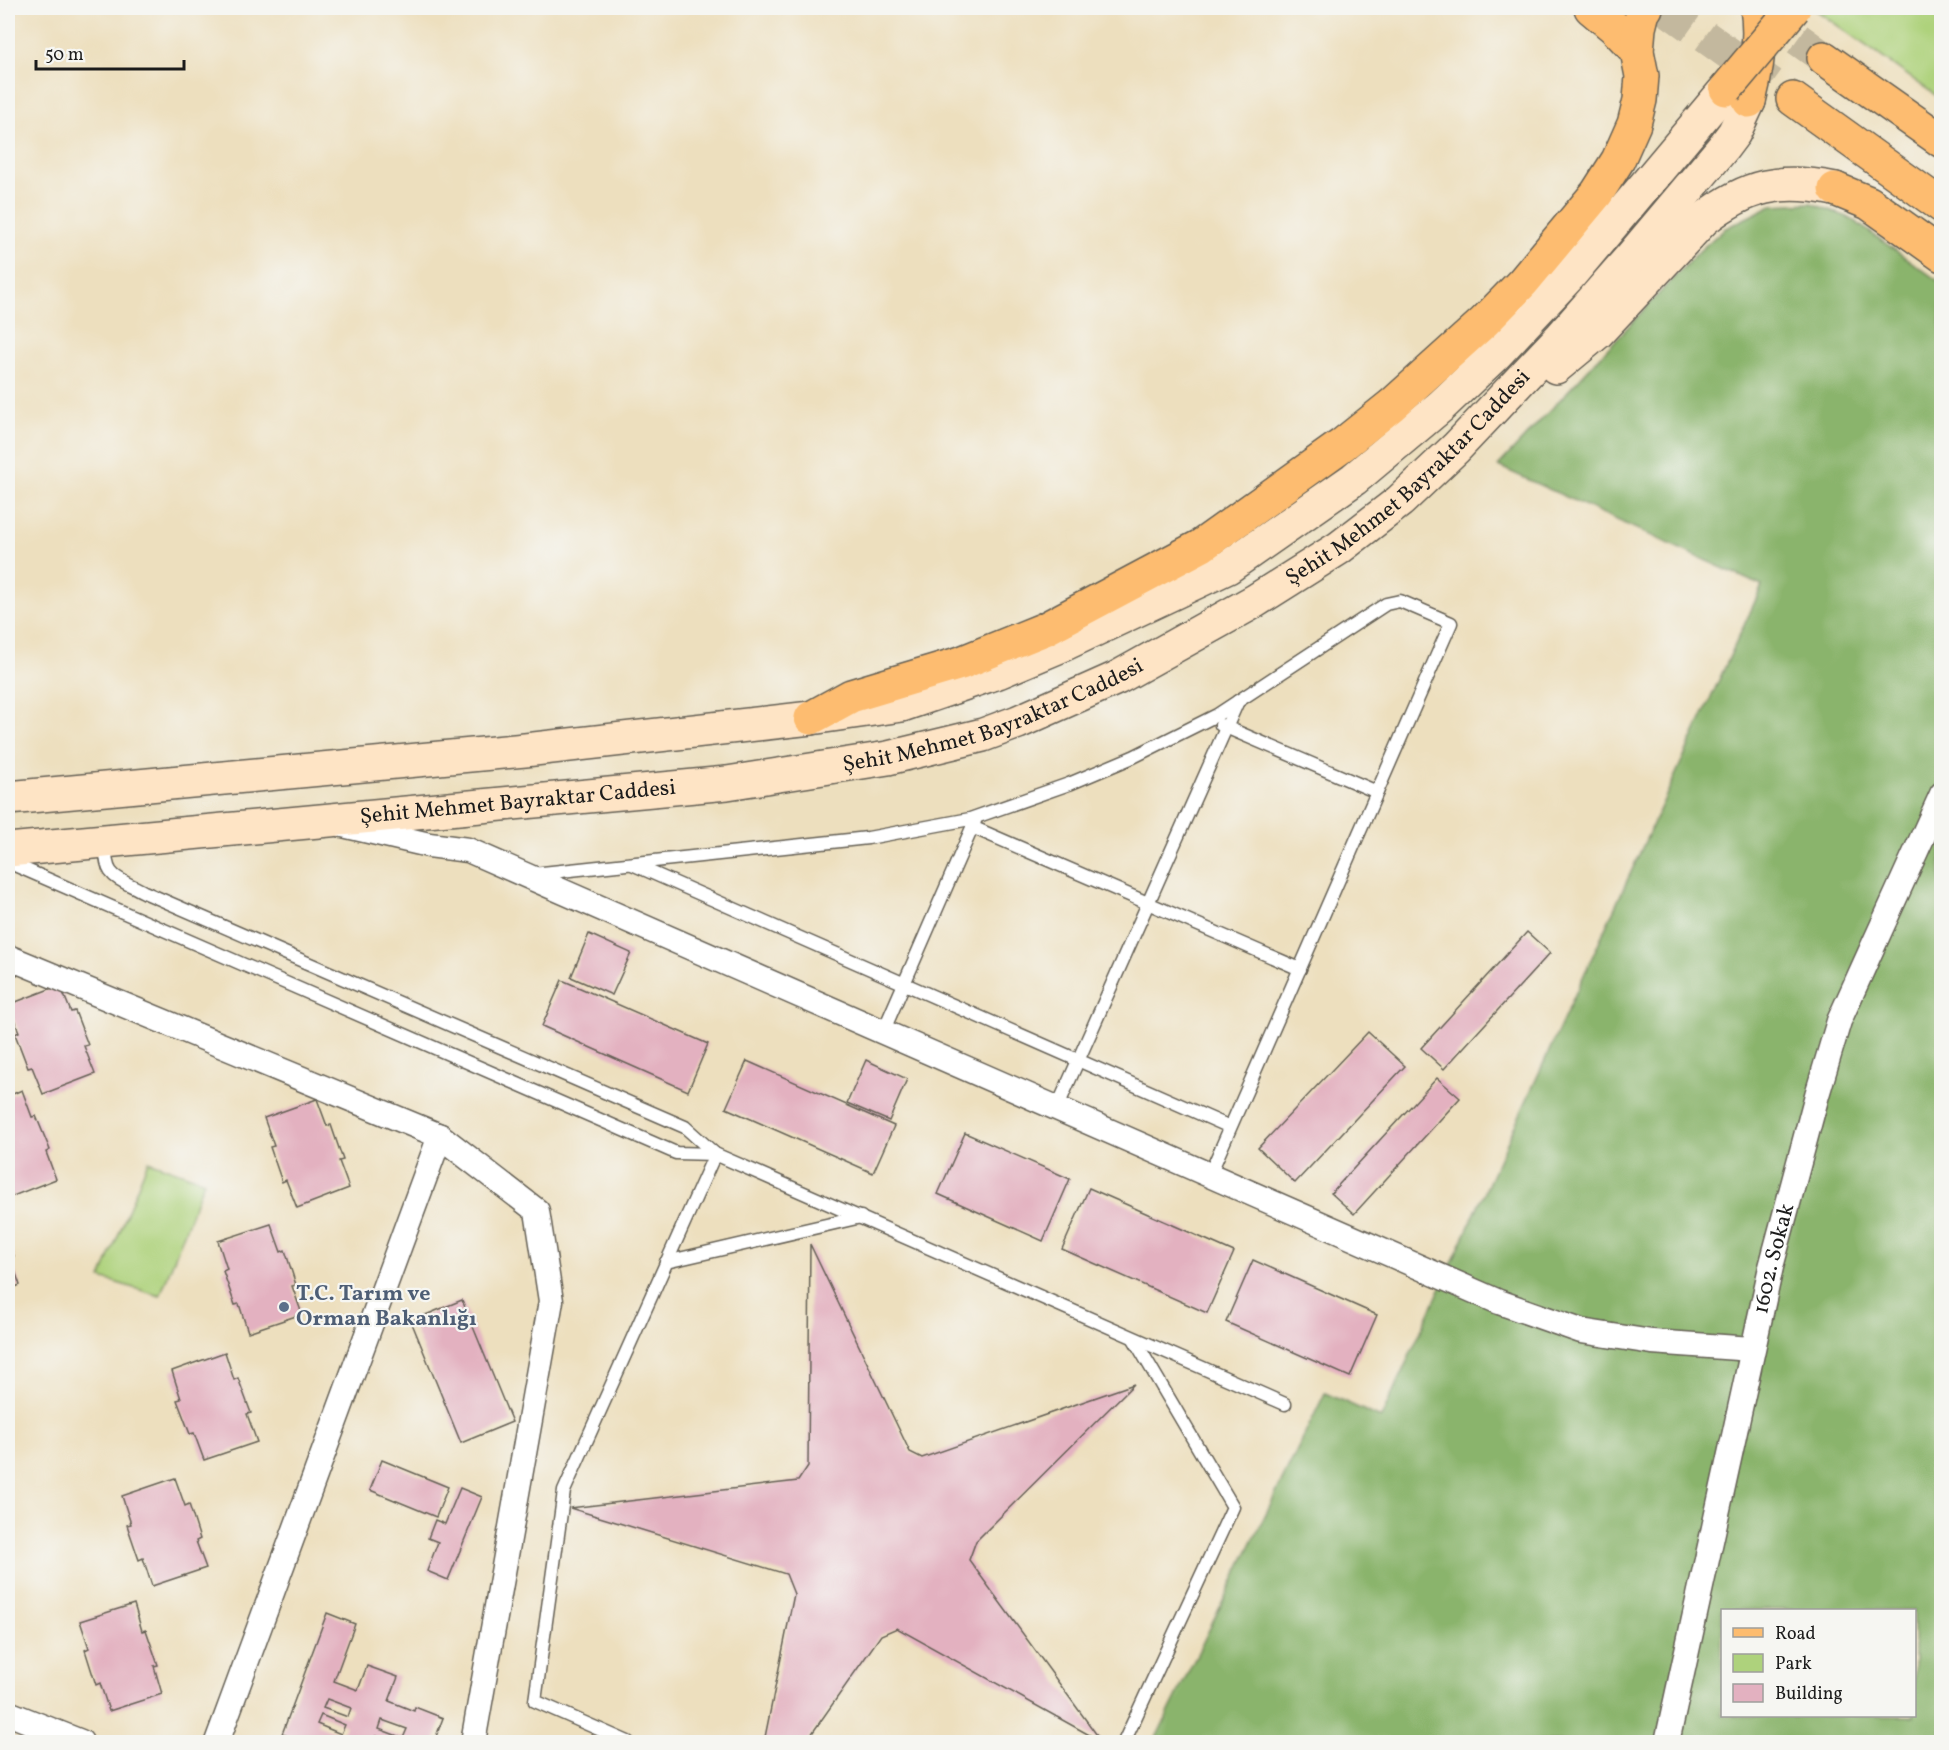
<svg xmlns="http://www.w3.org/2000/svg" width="1949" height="1750" font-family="Vollkorn,serif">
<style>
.green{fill:#aed27c;stroke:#65774c;stroke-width:1.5}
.forest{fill:#8ab46c;stroke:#536844;stroke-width:1.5;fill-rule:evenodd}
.building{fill:#e3b1c0;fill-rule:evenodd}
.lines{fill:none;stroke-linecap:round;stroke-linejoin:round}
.primary-tunnel{stroke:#c3b89e;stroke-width:33;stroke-dasharray:33 16;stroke-linecap:butt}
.lane-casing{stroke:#656055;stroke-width:15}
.street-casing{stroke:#656055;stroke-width:27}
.secondary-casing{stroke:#656055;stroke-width:36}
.primary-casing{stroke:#656055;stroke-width:36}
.lane{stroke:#fff;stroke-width:12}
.street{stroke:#fff;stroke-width:24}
.secondary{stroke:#fee4c5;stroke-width:33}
.primary{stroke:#fdbc6f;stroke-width:33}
.primary-bridge-casing{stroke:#656055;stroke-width:36;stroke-linecap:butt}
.primary-bridge{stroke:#fdbc6f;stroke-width:33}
.service-dot{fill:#5c6f8a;stroke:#f6f6f2;stroke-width:2}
.labels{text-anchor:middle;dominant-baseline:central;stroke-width:4.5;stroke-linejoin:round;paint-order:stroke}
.street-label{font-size:22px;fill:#1c1c1c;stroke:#f6f6f2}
.service-label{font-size:22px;font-weight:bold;fill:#4e5e75;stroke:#f6f6f2;text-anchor:start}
</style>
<rect width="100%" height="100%" fill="#f6f6f2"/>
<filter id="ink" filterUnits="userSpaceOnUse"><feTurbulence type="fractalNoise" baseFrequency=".0167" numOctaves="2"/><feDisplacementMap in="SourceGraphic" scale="12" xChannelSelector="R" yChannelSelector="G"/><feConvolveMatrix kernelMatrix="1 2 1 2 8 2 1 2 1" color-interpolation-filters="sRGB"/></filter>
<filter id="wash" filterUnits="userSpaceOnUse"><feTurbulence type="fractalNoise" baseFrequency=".008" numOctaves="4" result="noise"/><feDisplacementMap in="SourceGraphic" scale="24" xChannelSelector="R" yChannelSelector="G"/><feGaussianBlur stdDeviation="1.35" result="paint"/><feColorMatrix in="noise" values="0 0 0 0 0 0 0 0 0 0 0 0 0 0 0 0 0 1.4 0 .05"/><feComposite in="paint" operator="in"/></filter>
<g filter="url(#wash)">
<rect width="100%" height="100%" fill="#eddfbe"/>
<g class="green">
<path d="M 1813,8 L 1941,8 L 1941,99 Z"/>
<path d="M 148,1161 L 204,1181 L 160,1296 L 101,1278 Z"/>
</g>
<path class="forest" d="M 1811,203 L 1850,218 L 1941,283 L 1941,1742 L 1154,1742 L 1325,1393 L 1381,1418 L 1762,586 L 1498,466 L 1696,254 L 1724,229 L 1772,205 ZM 1722,1610 L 1914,1610 L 1914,1716 L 1722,1716 Z"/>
<g id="blocks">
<g class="building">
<path d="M 1527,932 L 1550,953 L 1444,1069 L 1421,1048 Z"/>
<path d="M 589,934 L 631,953 L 612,995 L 571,977 Z"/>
<path d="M 562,980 L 708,1044 L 688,1091 L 542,1026 Z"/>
<path d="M 60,985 L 71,1012 L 75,1011 L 88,1045 L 84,1046 L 95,1074 L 43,1094 L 32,1067 L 28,1068 L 15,1034 L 19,1032 L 8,1005 Z"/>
<path d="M 1368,1032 L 1405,1066 L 1295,1183 L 1258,1148 Z"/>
<path d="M 866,1060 L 907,1079 L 889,1121 L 847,1103 Z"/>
<path d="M 747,1061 L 894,1126 L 873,1173 L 726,1108 Z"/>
<path d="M 1437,1078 L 1460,1098 L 1354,1214 L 1331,1193 Z"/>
<path d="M 22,1090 L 32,1117 L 36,1116 L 50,1150 L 46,1152 L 56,1179 L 8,1198 L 8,1096 Z"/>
<path d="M 317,1099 L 327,1126 L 331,1125 L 343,1160 L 339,1161 L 349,1188 L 297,1208 L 286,1180 L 282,1182 L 270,1147 L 274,1146 L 264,1118 Z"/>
<path d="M 965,1133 L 1070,1179 L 1043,1241 L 938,1194 Z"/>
<path d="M 1089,1188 L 1234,1252 L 1207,1313 L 1062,1249 Z"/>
<path d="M 271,1224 L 281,1252 L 285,1250 L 296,1285 L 292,1286 L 302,1314 L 248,1332 L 239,1304 L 235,1305 L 223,1271 L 227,1269 L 218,1241 Z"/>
<path d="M 8,1240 L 14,1256 L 10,1257 L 20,1285 L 8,1290 Z"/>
<path d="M 810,1244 L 910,1452 L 922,1458 L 1134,1384 L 976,1541 L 969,1560 L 1102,1742 L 897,1628 L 881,1635 L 806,1742 L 764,1742 L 794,1594 L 786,1574 L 570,1508 L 798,1481 L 808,1466 Z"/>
<path d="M 1253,1260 L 1377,1315 L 1350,1377 L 1226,1322 Z"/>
<path d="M 462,1300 L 512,1422 L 461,1443 L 411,1321 Z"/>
<path d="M 225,1352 L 234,1380 L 238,1378 L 251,1413 L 247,1414 L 257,1442 L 204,1460 L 194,1433 L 190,1434 L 177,1400 L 181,1399 L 172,1371 Z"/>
<path d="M 382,1460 L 448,1487 L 436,1517 L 370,1490 Z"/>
<path d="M 175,1478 L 185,1506 L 189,1504 L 200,1539 L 196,1541 L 206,1568 L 152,1586 L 143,1558 L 139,1560 L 127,1525 L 131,1524 L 122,1496 Z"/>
<path d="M 460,1488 L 482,1497 L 448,1580 L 427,1571 L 438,1542 L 428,1538 L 435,1520 L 445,1524 Z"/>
<path d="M 134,1604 L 142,1631 L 146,1630 L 158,1665 L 154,1666 L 162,1694 L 109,1711 L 100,1683 L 96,1685 L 85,1650 L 89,1648 L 80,1621 Z"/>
<path d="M 327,1613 L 355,1624 L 334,1681 L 358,1690 L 367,1666 L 398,1677 L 389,1701 L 414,1711 L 415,1707 L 443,1718 L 434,1742 L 393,1742 L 376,1736 L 374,1742 L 304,1742 L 282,1734 ZM 327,1699 L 351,1708 L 348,1717 L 323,1708 ZM 321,1715 L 345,1725 L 341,1734 L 317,1724 ZM 382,1720 L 407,1729 L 403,1738 L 379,1729 Z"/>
</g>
</g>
</g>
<g filter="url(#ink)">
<use href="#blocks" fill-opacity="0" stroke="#656055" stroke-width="1.5"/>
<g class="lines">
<g class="primary-tunnel">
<path d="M 1665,8 L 1793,99"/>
<path d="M 1758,10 L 1824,58"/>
</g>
<defs>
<g id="lane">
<path d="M 1221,725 L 1377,792"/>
<path d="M 972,827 L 1300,969"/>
<path d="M 106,841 C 104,878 114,876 144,892 L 685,1127 L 715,1154 L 1285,1404"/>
<path d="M 8,862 L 676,1153 L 715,1154"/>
<path d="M 632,864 L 1230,1127"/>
<path d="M 533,874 L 868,838 L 970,819 L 1069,784 L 1133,757 L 1217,715 L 1386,604 L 1400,601 L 1451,623 L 1210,1174"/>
<path d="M 883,1032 L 975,821"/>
<path d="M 1057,1108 L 1238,701"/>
<path d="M 666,1262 L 861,1217"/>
<path d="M 628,1742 L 535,1701 L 564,1491 L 715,1154"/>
<path d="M 1124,1742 L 1233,1507 L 1134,1339"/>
</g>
<g id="street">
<path d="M 343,825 L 429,845 L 468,850 L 1499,1302 L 1581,1331 L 1652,1342 L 1752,1349"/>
<path d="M 8,957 L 440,1136 L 537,1211 L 551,1301 L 473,1742"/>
<path d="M 8,1713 L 81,1742"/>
<path d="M 217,1742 L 440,1136"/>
<path id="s1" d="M 1667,1742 L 1771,1267 L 1817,1095 L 1839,1021 L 1942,794"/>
</g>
<g id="secondary">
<path d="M 1556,367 L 1597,333 L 1704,219 C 1747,185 1780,178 1835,189"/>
<path d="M 8,798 L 525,750 L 811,718 L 902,705 L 998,672 L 1060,646 L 1228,567 L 1354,479 L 1441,406 L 1496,354 L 1570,275 L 1726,89"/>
<path id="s2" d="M 8,850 L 727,783 L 888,758 L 983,735 L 1018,722 L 1117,678 L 1255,601 L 1339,548 L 1400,501 L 1456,448 L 1561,337 L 1631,257 L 1722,149 L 1734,133 L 1749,101"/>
</g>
<g id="primary">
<path d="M 1591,8 L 1615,28 L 1637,51"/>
<path d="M 1824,58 L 1942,141"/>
<path d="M 1793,99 L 1942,206"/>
<path d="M 1749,101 C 1757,70 1762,39 1757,8"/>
<path d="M 1835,189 L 1869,203 L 1942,255"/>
<path d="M 811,718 L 851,696 L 961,663 L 1045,629 L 1201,546 L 1342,445 L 1392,405 L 1484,322 L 1523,282 L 1597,193 L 1618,160 L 1634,124 L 1640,100 L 1642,76 L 1637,51 L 1639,28 L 1643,12 L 1646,8"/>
</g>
</defs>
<use href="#lane" class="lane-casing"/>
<use href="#street" class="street-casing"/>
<use href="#secondary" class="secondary-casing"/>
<use href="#primary" class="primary-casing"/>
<use href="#lane" class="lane"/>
<use href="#street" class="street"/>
<use href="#secondary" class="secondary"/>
<use href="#primary" class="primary"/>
<defs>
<path id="primary-bridge" d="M 1726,89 L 1794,8"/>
</defs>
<use href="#primary-bridge" class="primary-bridge-casing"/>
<use href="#primary-bridge" class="primary-bridge"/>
</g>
</g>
<circle class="service-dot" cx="284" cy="1307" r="6"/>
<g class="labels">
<g class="street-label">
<text stroke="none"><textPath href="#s2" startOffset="1484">Şehit Mehmet Bayraktar Caddesi</textPath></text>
<text stroke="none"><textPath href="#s2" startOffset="998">Şehit Mehmet Bayraktar Caddesi</textPath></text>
<text stroke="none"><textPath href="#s2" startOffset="512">Şehit Mehmet Bayraktar Caddesi</textPath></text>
<text stroke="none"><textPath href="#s1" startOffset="495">1602. Sokak</textPath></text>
</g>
<g class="service-label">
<text x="296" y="1294">T.C. Tarım ve<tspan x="296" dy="25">Orman Bakanlığı</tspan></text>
</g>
</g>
<rect width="1949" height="1750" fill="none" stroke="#f6f6f2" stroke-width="30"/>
<rect x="1721" y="1609" width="195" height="108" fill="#f6f6f2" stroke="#9f9f9c" stroke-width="1.5"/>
<rect x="1733" y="1628" width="30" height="9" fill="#fdbc6f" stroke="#9f9f9c" stroke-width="1.5"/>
<text x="1775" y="1639" font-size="18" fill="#1c1c1c">Road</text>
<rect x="1733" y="1654" width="30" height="18" fill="#aed27c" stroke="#9f9f9c" stroke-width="1.5"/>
<text x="1775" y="1669" font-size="18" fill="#1c1c1c">Park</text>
<rect x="1733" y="1684" width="30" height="18" fill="#e3b1c0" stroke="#9f9f9c" stroke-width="1.5"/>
<text x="1775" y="1699" font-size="18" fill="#1c1c1c">Building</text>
<path d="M36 60v9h148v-9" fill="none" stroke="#1c1c1c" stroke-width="3"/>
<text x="45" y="60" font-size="18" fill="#1c1c1c" stroke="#f6f6f2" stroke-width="4.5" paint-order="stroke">50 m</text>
</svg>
